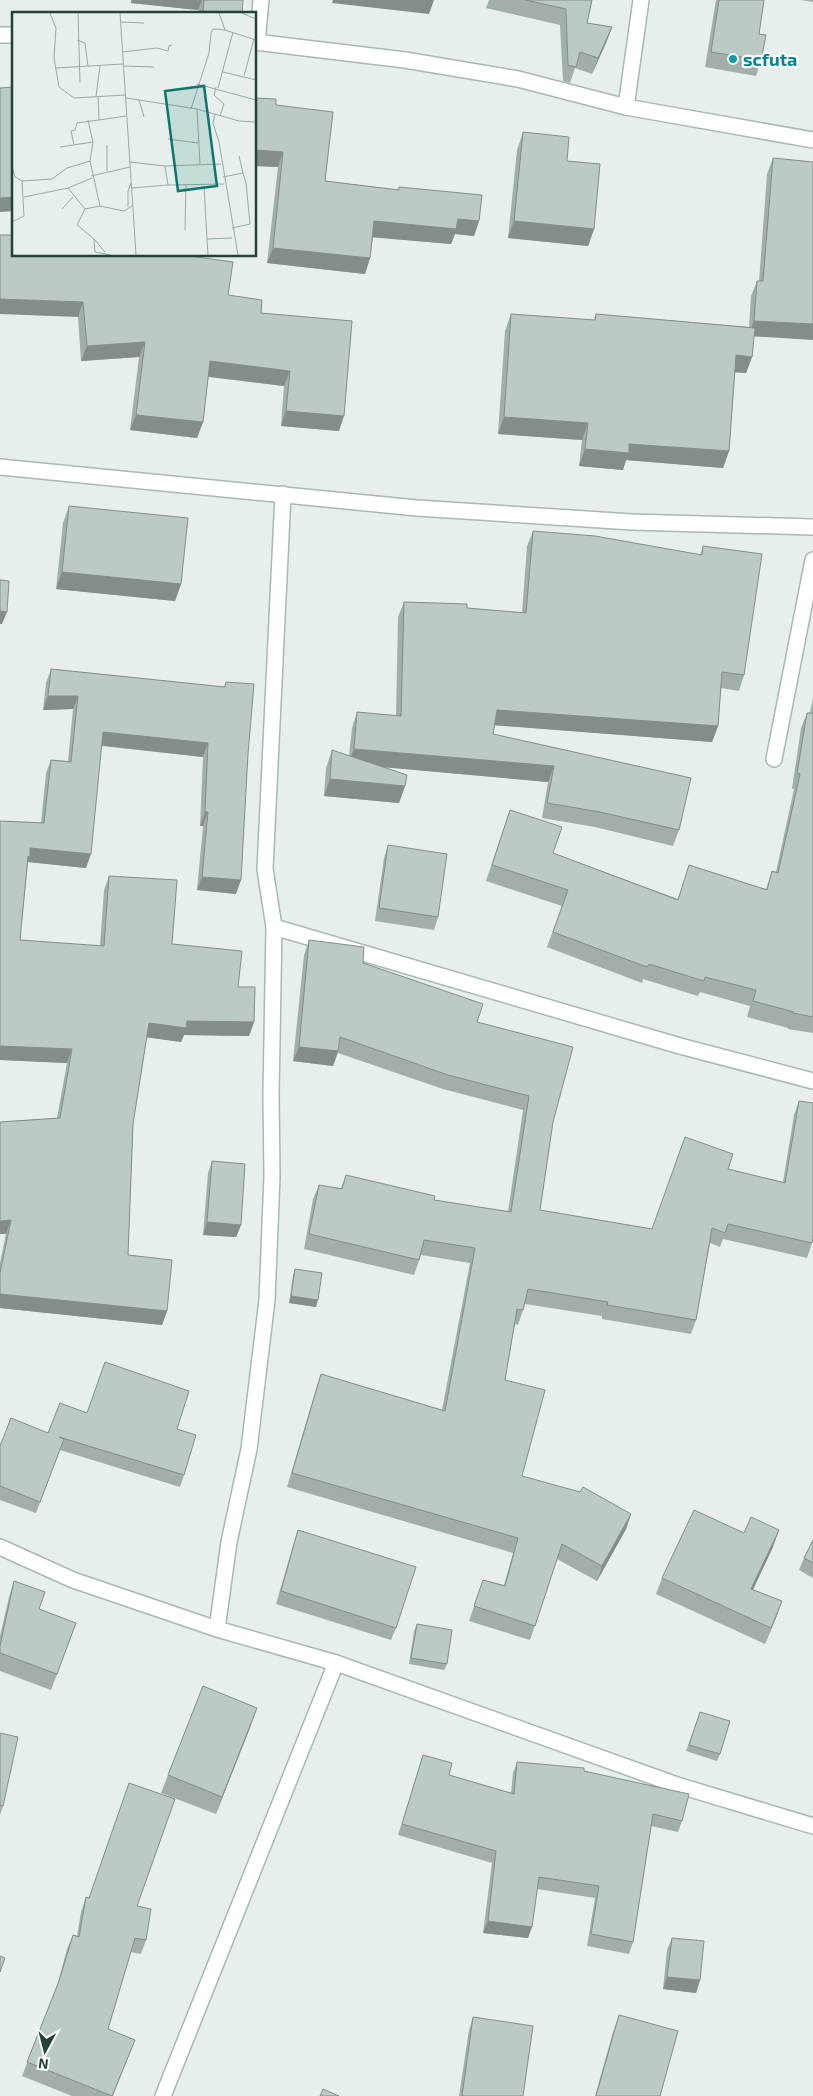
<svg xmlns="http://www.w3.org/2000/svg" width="813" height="2096" font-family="'Exo 2',sans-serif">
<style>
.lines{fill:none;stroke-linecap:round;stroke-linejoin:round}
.minor-casing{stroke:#a8b8b2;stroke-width:18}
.minor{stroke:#fff;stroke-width:15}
.wall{fill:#a1aea9}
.shaded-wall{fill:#838d89}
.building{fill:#bbcac4;stroke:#838d89}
.culture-dot{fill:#0f9aa8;stroke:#f7fbf9;stroke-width:2}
.labels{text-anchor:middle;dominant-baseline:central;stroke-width:4.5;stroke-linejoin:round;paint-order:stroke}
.culture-label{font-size:18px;font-weight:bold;fill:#0d838f;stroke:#f7fbf9;text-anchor:start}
.inset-road{fill:none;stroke:#98aaa4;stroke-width:1}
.view{fill:#0f766e;fill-opacity:0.15;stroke:#0f766e;stroke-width:2.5}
.inset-edge{fill:none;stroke:#24423a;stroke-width:2.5}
</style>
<rect width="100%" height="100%" fill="#e6efeb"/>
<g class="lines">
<defs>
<g id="minor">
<path d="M 0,35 L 14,35"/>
<path d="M 255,42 L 405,60 L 518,79 L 626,107 L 813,140"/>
<path d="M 257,42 L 261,0"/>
<path d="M 626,107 L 641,0"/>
<path d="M 0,467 L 417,508 L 632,522 L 813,527"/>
<path d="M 774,759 L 813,560"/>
<path d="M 274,927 L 680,1046 L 813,1081"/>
<path d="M 0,1547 L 73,1580 L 217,1629 L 336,1663 L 677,1785 L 813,1826"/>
<path d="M 217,1629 L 229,1542 L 249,1449 L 267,1300 L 272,1176 L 271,1095 L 274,927 L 265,869 L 283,494"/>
<path d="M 163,2096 L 336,1663"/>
</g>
</defs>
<use href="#minor" class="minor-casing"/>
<use href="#minor" class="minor"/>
</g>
<g class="wall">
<path d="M 131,0 L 243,0 L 242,14 L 198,14 L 198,10 L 131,3 Z"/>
<path d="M 489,0 L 592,0 L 587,23 L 612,27 L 606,43 L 592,74 L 575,68 L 570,83 L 563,81 L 560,25 L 486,8 Z"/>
<path d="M 716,0 L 764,0 L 759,34 L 761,60 L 756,76 L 705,67 Z"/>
<path d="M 801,0 L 813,0 L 813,2 Z"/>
<path d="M 255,98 L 276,105 L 325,181 L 398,190 L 399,187 L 479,221 L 474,236 L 455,234 L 451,244 L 373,237 L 370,258 L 365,274 L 267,263 L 278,167 L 255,166 Z"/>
<path d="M 523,132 L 567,161 L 594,229 L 588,246 L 508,238 L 517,150 Z"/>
<path d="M 773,158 L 813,162 L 754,336 L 752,357 L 746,373 L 735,372 L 729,451 L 723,468 L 626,460 L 623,470 L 579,466 L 582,440 L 498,434 L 505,331 L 511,314 L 594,320 L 596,314 L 749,327 L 751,296 L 757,281 L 759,281 L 767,174 Z"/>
<path d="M 0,235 L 228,295 L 261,313 L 339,431 L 281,426 L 284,386 L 208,377 L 203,422 L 197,438 L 130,430 L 139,357 L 81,361 L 78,317 Z"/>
<path d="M 69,506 L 181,584 L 175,601 L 56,589 L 63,523 Z"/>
<path d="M 533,531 L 700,555 L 703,546 L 744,675 L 739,691 L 721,688 L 718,726 L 712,742 L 495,725 L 493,734 L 679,830 L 673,846 L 595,827 L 542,818 L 548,782 L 383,767 L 405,786 L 399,803 L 324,796 L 326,768 L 332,750 L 349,756 L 352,728 L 357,712 L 396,716 L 398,617 L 404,602 L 522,613 L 527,546 Z"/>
<path d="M 51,669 L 224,687 L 226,682 L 248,754 L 236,894 L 197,890 L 203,826 L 200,826 L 203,757 L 101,746 L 86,868 L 28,862 L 20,940 L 100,946 L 104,890 L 109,876 L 172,944 L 238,987 L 254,1022 L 249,1036 L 184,1035 L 181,1042 L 147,1037 L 133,1124 L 128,1255 L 167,1311 L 162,1325 L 0,1308 L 0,1263 L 6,1234 L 0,1234 L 0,1122 L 57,1118 L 67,1063 L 0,1060 L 0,821 L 41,823 L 46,773 L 51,760 L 68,761 L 73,709 L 43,710 L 46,683 Z"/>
<path d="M 813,698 L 813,1033 L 788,1029 L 788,1028 L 747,1017 L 750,1006 L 700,992 L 698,996 L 643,979 L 642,983 L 547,947 L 562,906 L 486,881 L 510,810 L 553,853 L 678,899 L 689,865 L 766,889 L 772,871 L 776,872 L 794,789 L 792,789 L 801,728 L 807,713 L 810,713 Z"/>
<path d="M 388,845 L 438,917 L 434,930 L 375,921 L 384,858 Z"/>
<path d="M 309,940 L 363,963 L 477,1022 L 553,1122 L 540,1210 L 652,1229 L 728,1169 L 783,1182 L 794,1115 L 799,1101 L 812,1243 L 807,1258 L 723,1239 L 720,1247 L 710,1243 L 696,1320 L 691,1334 L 602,1319 L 602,1316 L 525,1304 L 518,1325 L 515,1324 L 505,1380 L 522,1476 L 631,1514 L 626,1529 L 597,1581 L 557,1559 L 530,1640 L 469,1621 L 483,1580 L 504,1585 L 513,1553 L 287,1487 L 316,1389 L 321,1374 L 442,1410 L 470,1263 L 421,1255 L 414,1275 L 304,1249 L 313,1199 L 319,1185 L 341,1188 L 346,1175 L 434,1200 L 508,1212 L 523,1110 L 443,1089 L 338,1053 L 333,1066 L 293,1061 L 304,955 Z"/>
<path d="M 212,1161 L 241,1225 L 236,1237 L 203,1235 L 208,1173 Z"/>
<path d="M 295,1269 L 316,1307 L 289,1303 L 293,1275 Z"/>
<path d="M 87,1413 L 177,1429 L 184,1475 L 180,1487 L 60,1450 L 36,1513 L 0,1500 L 0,1446 L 48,1433 Z"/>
<path d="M 298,1530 L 396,1628 L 391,1640 L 276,1604 L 294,1542 Z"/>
<path d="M 813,1540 L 813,1578 L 799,1570 L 804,1558 Z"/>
<path d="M 773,1547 L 753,1590 L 782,1601 L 765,1644 L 656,1594 L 662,1578 Z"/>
<path d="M 14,1581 L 39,1609 L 76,1623 L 51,1690 L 0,1671 L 0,1636 L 9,1597 Z"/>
<path d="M 417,1624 L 447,1664 L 444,1670 L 409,1664 L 414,1631 Z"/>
<path d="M 700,1712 L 720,1754 L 717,1761 L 686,1751 Z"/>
<path d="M 251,1725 L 216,1814 L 161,1793 L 168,1775 Z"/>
<path d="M 0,1733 L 3,1806 L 0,1815 Z"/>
<path d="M 423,1755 L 449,1775 L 511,1793 L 513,1773 L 517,1762 L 584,1771 L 682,1821 L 678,1832 L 651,1826 L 633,1942 L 629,1954 L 587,1946 L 595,1898 L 537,1889 L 528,1938 L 483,1933 L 492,1863 L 398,1835 Z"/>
<path d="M 86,1897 L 137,1906 L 146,1940 L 141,1954 L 131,1952 L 108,2029 L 135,2040 L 113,2096 L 72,2096 L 22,2076 L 56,1990 L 67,1949 L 73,1935 L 77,1936 L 81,1912 Z"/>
<path d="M 672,1938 L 700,1980 L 696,1993 L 663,1989 L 667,1950 Z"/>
<path d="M 619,2015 L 660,2096 L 595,2096 L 613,2032 Z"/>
<path d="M 473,2017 L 523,2096 L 459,2096 L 469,2030 Z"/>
</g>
<g class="shaded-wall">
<path d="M 132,0 L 202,0 L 198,10 L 131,3 Z"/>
<path d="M 333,0 L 434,0 L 429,14 L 332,3 Z"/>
<path d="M 203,12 L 225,14 L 202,14 Z"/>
<path d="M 612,27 L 606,43 L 592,74 L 598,58 Z"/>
<path d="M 255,150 L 283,152 L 278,167 L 255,166 Z"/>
<path d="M 14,197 L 14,211 L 0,212 L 0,198 Z"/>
<path d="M 458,219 L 479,221 L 474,236 L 455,234 L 451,244 L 369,237 L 374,221 Z"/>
<path d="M 514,221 L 594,229 L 588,246 L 508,238 Z"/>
<path d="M 273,248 L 370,258 L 365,274 L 267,263 Z"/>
<path d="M 0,299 L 83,302 L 78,317 L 0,314 Z"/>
<path d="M 754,321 L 813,324 L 813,340 L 748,336 Z"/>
<path d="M 145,342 L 139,357 L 81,361 L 87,346 Z"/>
<path d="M 736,355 L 752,357 L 746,373 L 730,372 Z"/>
<path d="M 210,361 L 290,371 L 284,386 L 204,376 Z"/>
<path d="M 286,411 L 344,416 L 339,431 L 281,426 Z"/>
<path d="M 136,415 L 203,422 L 197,438 L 130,430 Z"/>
<path d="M 504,417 L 588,423 L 582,440 L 498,434 Z"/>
<path d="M 629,444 L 729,451 L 723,468 L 626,460 L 623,470 L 579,466 L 585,449 Z"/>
<path d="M 62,572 L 181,584 L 175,601 L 56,589 Z"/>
<path d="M 0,611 L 7,612 L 2,624 L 0,624 Z"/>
<path d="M 48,696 L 78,696 L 73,709 L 43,710 Z"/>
<path d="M 497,710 L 718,726 L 712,742 L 491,725 Z"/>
<path d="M 103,732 L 208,743 L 203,757 L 98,745 Z"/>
<path d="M 354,749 L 554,766 L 548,782 L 348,764 Z"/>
<path d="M 330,779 L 405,786 L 399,803 L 324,796 Z"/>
<path d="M 205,812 L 208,812 L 203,826 L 200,826 Z"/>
<path d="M 30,848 L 91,854 L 86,868 L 28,862 L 25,870 Z"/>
<path d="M 202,877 L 241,880 L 236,894 L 197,890 Z"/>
<path d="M 187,1021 L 254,1022 L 249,1036 L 184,1035 L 181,1042 L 144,1037 L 149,1023 Z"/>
<path d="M 0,1046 L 72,1049 L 67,1063 L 0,1060 Z"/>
<path d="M 299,1047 L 338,1051 L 333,1066 L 293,1061 Z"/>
<path d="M 11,1220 L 6,1234 L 0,1234 L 0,1221 Z"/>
<path d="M 207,1222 L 241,1225 L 236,1237 L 203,1235 Z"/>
<path d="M 0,1294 L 167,1311 L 162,1325 L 0,1308 Z"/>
<path d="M 291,1296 L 318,1300 L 316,1307 L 289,1303 Z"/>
<path d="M 631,1514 L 626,1529 L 597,1581 L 602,1566 Z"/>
<path d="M 779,1530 L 773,1547 L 745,1606 L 751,1589 Z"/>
<path d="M 782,1601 L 776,1618 L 765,1644 L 771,1628 Z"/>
<path d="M 257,1708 L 251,1725 L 216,1814 L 222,1797 Z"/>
<path d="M 488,1921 L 532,1927 L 528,1938 L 483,1933 Z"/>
<path d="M 667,1977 L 700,1980 L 696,1993 L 663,1989 Z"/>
</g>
<g class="building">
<path d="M 204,0 L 243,0 L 242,14 L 225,14 L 203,12 Z"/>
<path d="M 525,0 L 592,0 L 587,23 L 612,27 L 598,58 L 580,52 L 576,67 L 568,65 L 566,9 Z"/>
<path d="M 719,0 L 764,0 L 759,34 L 766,35 L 761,60 L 711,52 Z"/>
<path d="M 14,87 L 14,197 L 0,198 L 0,88 Z"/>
<path d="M 255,98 L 276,99 L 276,105 L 333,112 L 325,181 L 399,190 L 399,187 L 482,195 L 479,221 L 458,219 L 456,229 L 374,221 L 370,258 L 273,248 L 283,152 L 255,150 Z"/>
<path d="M 523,132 L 569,137 L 567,161 L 600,164 L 594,229 L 514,221 Z"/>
<path d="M 773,158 L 813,162 L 813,324 L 754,321 L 757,281 L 763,281 Z"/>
<path d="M 0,235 L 14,235 L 14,255 L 183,255 L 233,262 L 228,295 L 262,300 L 261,313 L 352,321 L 344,416 L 286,411 L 290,371 L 210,361 L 203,422 L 136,415 L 145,342 L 87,346 L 83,302 L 0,299 Z"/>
<path d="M 511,314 L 595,320 L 596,314 L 755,328 L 752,357 L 736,355 L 729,451 L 629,444 L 629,453 L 585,449 L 588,423 L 504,417 Z"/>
<path d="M 69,506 L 188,518 L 181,584 L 62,572 Z"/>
<path d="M 533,531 L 595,536 L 702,555 L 703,546 L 762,554 L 744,675 L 722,672 L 718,726 L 497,710 L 493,734 L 691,778 L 679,830 L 600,812 L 547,803 L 554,766 L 354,749 L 357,712 L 401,716 L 404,602 L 467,604 L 467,608 L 526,613 Z"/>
<path d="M 0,580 L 9,581 L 7,612 L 0,611 Z"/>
<path d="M 51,669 L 225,687 L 226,682 L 254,684 L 248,754 L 241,880 L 202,877 L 208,812 L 205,812 L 208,743 L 103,732 L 91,854 L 30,848 L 30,857 L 28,856 L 20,940 L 104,946 L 109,876 L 177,880 L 172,944 L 242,951 L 238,987 L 255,987 L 254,1022 L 187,1021 L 186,1028 L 149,1023 L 133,1124 L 128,1255 L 172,1260 L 167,1311 L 0,1294 L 0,1273 L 11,1220 L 0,1221 L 0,1122 L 60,1118 L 72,1049 L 0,1046 L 0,821 L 44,823 L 51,760 L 71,762 L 78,696 L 48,696 Z"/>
<path d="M 807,713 L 813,713 L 813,1017 L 793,1013 L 794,1012 L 753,1001 L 756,990 L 705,977 L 704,981 L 649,964 L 647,967 L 553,932 L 568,890 L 492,865 L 510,810 L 562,827 L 553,853 L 678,900 L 689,865 L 767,890 L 772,871 L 778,873 L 800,774 L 797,773 Z"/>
<path d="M 332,750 L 407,775 L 405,786 L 330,779 Z"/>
<path d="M 388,845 L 447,854 L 438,917 L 379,908 Z"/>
<path d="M 309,940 L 364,947 L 363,963 L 483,1004 L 477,1022 L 573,1047 L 553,1122 L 540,1210 L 652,1229 L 685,1137 L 733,1154 L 728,1169 L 785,1183 L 799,1101 L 813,1103 L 813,1238 L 812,1243 L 728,1224 L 725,1233 L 712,1228 L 696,1320 L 607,1305 L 608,1302 L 528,1289 L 523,1310 L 517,1309 L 505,1380 L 545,1390 L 522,1476 L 580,1492 L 583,1487 L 631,1514 L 602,1566 L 562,1544 L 535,1626 L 474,1606 L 483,1580 L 505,1586 L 518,1538 L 292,1473 L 321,1374 L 445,1411 L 475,1248 L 424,1240 L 419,1260 L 309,1234 L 319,1185 L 342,1189 L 346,1175 L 435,1196 L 434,1200 L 511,1212 L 529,1096 L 448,1075 L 340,1037 L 338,1051 L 299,1047 Z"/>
<path d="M 212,1161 L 245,1164 L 241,1225 L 207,1222 Z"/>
<path d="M 295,1269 L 322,1273 L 318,1300 L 291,1296 Z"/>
<path d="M 105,1362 L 189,1391 L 177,1429 L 196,1435 L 184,1475 L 59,1437 L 64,1439 L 40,1502 L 0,1486 L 0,1446 L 11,1418 L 48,1433 L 60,1403 L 87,1413 Z"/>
<path d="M 694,1510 L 744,1533 L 751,1517 L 779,1530 L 751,1589 L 782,1601 L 771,1628 L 662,1578 Z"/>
<path d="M 298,1530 L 416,1567 L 396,1628 L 281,1591 Z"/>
<path d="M 813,1540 L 813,1563 L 804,1558 Z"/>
<path d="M 14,1581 L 45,1592 L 39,1609 L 76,1623 L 57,1674 L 0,1653 L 0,1646 Z"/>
<path d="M 417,1624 L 452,1630 L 447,1664 L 411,1658 Z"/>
<path d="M 203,1686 L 257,1708 L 222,1797 L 168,1775 Z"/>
<path d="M 700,1712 L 730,1721 L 720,1754 L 689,1745 Z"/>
<path d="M 0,1733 L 18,1737 L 3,1806 L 0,1805 Z"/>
<path d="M 423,1755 L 452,1763 L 449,1775 L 514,1794 L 517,1762 L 584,1768 L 584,1771 L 689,1794 L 682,1821 L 653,1814 L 633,1942 L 591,1934 L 599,1886 L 539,1877 L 532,1927 L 488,1921 L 496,1851 L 402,1824 Z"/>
<path d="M 129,1783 L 175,1799 L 137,1906 L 151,1909 L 146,1940 L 135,1938 L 108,2029 L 135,2040 L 112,2096 L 27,2062 L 59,1981 L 73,1935 L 79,1937 L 86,1897 L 89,1898 Z"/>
<path d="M 672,1938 L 704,1941 L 700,1980 L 667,1977 Z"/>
<path d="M 0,1956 L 5,1958 L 0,1972 Z"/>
<path d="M 619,2015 L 678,2031 L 660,2096 L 596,2096 Z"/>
<path d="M 473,2017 L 533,2026 L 523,2096 L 462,2096 Z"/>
<path d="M 323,2089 L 339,2096 L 320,2096 Z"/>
</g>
<circle class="culture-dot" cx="733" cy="59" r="5"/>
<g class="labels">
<g class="culture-label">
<text x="743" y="59">scfuta</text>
</g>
</g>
<g transform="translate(12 12)">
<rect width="244" height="244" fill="#e6efeb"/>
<path class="inset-road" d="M 38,1 L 44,16 L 42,46 L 47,75 L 62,86 L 113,83M 66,1 L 68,71M 108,1 L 124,243M 207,1 L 213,18 L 244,28M 230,1 L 244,7M 109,10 L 132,11M 65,28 L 73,31 L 76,54M 110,40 L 145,36 L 156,39 L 157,34 L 160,33M 111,54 L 142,55M 43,56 L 111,52M 211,60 L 244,68M 232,64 L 242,27M 185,72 L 244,88M 204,75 L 202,83 L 212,92 L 208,104M 206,76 L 221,20M 84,84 L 88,54M 86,84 L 87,108 L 114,104M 114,86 L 185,97 L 227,109 L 244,110M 127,88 L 132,105M 179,97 L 197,41 L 199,21 L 201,17 L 213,18M 185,97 L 188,152M 203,102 L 201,111 L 207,130 L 226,243M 76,108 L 81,130 L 78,149M 156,127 L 186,131M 62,133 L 59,119 L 63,118 L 65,111 L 87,108M 48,135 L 81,130M 227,144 L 231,161M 118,150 L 153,154 L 209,152M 153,154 L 156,173 L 212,172M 0,155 L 3,165 L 10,169 L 40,167 L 55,156 L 78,149 L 88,194M 95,159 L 95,133M 79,164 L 118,155M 211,165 L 231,161 L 234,171 L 238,212 L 220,216M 192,174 L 195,227M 56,176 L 80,166M 120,176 L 156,173M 12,185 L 56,176 L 73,197 L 88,194 L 112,199 L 120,194M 116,195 L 116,179 L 119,171M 50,197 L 61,185M 73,197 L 65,213 L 82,227 L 83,240 L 99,243M 0,210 L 12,204 L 10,169M 173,218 L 174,173M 82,227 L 93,240M 196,243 L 195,227 L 220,226"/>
<path class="view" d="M 192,74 L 205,174 L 166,179 L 153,79 Z"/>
<rect width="244" height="244" class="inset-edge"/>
</g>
<g transform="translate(45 2051) rotate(187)" stroke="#f7fbf9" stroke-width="4" paint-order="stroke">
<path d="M0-4L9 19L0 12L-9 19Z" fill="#24423a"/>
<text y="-8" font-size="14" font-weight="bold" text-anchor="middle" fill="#24423a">N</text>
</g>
</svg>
